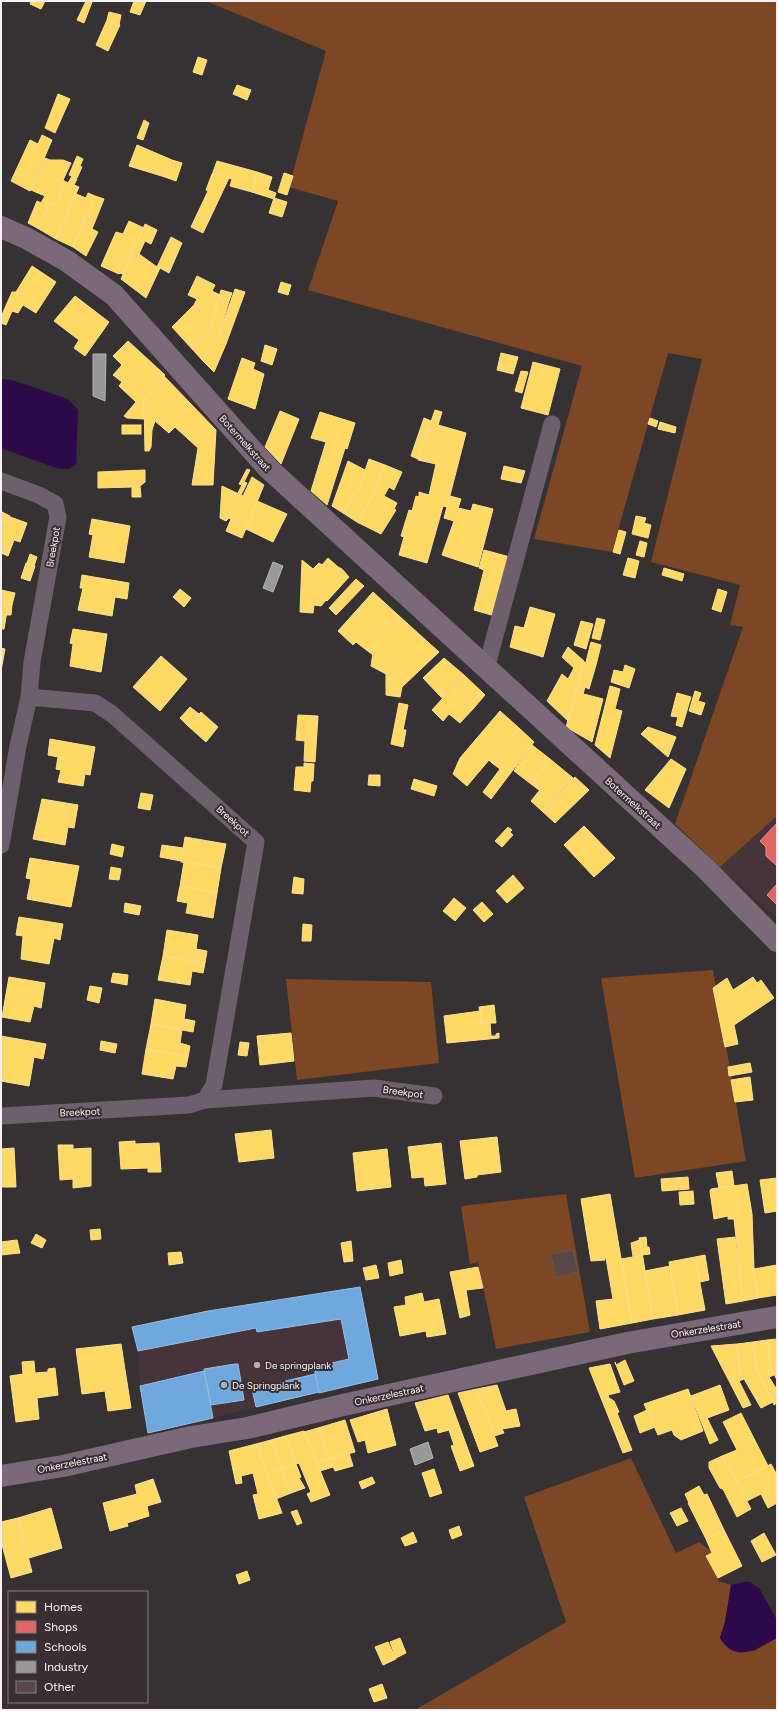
<svg xmlns="http://www.w3.org/2000/svg" width="778" height="1711" font-family="Figtree,sans-serif">
<style>
.built{fill:#45343a}
.green{fill:#7b4724}
.water{fill:#2d094a}
.homes{fill:#ffd966;stroke:#fde090}
.shops{fill:#e06666;stroke:#e89090}
.schools{fill:#6fa8dc;stroke:#98bee3}
.industry{fill:#999;stroke:#b6b3b4}
.building{fill:#594646;stroke:#5e5959}
.lines{fill:none;stroke-linecap:round;stroke-linejoin:round}
.street{stroke:#6d606c;stroke-width:17}
.secondary{stroke:#7a6a79;stroke-width:22}
.poi-dot{fill:#b5aeaf;stroke:#392e31;stroke-width:1.5}
.labels{text-anchor:middle;dominant-baseline:central;stroke-width:4;stroke-linejoin:round;paint-order:stroke}
.street-label{font-size:10px;fill:#f9f1f3;stroke:#392e31}
.poi-label{font-size:10px;fill:#f9f1f3;stroke:#392e31;text-anchor:start}
</style>
<rect width="100%" height="100%" fill="#363132"/>
<g class="built">
<path d="M 777,816 L 777,918 L 720,867 Z"/>
<path d="M 360,1287 L 378,1379 L 148,1433 L 140,1386 L 138,1351 L 132,1327 L 208,1311 Z"/>
</g>
<g class="green">
<path d="M 206,1 L 777,1 L 777,816 L 720,867 L 675,824 L 743,627 L 730,625 L 740,585 L 651,562 L 702,359 L 668,353 L 612,552 L 534,539 L 582,366 L 308,290 L 338,201 L 289,187 L 326,51 Z"/>
<path d="M 713,970 L 746,1161 L 635,1178 L 601,978 Z"/>
<path d="M 286,979 L 431,982 L 439,1063 L 297,1080 Z"/>
<path d="M 566,1194 L 590,1332 L 496,1349 L 478,1262 L 470,1264 L 461,1206 Z"/>
<path d="M 631,1458 L 676,1553 L 699,1542 L 715,1554 L 718,1581 L 731,1585 L 725,1622 L 720,1638 L 754,1651 L 777,1638 L 777,1710 L 415,1710 L 566,1622 L 524,1497 Z"/>
</g>
<g class="water">
<path d="M 1,379 L 12,380 L 68,399 L 78,410 L 76,464 L 70,469 L 59,469 L 1,448 Z"/>
<path d="M 744,1582 L 750,1582 L 759,1588 L 777,1620 L 777,1638 C 756,1649 736,1664 720,1638 L 725,1622 L 731,1585 Z"/>
</g>
<g class="homes">
<path d="M 31,1 L 45,1 L 41,9 L 30,4 Z"/>
<path d="M 86,1 L 92,2 L 84,23 L 77,20 Z"/>
<path d="M 134,1 L 146,1 L 140,15 L 130,12 Z"/>
<path d="M 109,12 L 121,15 L 119,25 L 107,20 Z"/>
<path d="M 107,20 L 120,25 L 108,51 L 96,45 Z"/>
<path d="M 198,57 L 207,60 L 202,75 L 193,72 Z"/>
<path d="M 237,85 L 251,90 L 247,100 L 233,94 Z"/>
<path d="M 58,94 L 70,99 L 55,133 L 45,128 Z"/>
<path d="M 144,120 L 149,123 L 143,140 L 137,138 Z"/>
<path d="M 42,135 L 52,140 L 30,191 L 11,181 L 30,140 L 38,144 Z"/>
<path d="M 137,145 L 172,160 L 165,177 L 129,166 Z"/>
<path d="M 77,156 L 83,159 L 80,166 L 82,167 L 77,178 L 69,175 Z"/>
<path d="M 45,158 L 50,160 L 63,160 L 71,163 L 63,180 L 66,182 L 55,206 L 50,203 L 39,229 L 28,223 L 37,201 L 41,203 L 45,196 L 31,190 Z"/>
<path d="M 172,160 L 182,163 L 176,181 L 165,177 Z"/>
<path d="M 217,161 L 257,172 L 252,192 L 230,186 L 232,179 L 212,175 Z"/>
<path d="M 257,172 L 272,177 L 268,190 L 276,193 L 274,199 L 252,192 Z"/>
<path d="M 284,173 L 293,176 L 287,195 L 278,192 Z"/>
<path d="M 212,174 L 229,178 L 203,233 L 191,227 L 208,191 L 206,190 Z"/>
<path d="M 72,176 L 77,179 L 74,185 L 79,187 L 56,239 L 39,229 L 50,203 L 55,206 L 66,182 L 68,183 Z"/>
<path d="M 88,193 L 95,196 L 73,247 L 56,239 L 76,194 L 86,198 Z"/>
<path d="M 95,196 L 104,199 L 92,229 L 98,232 L 86,256 L 73,247 Z"/>
<path d="M 274,198 L 287,202 L 282,217 L 269,213 Z"/>
<path d="M 129,221 L 144,228 L 123,274 L 120,273 L 119,274 L 101,266 L 116,232 L 123,234 Z"/>
<path d="M 145,224 L 157,230 L 151,244 L 145,241 L 139,254 L 157,267 L 171,237 L 182,243 L 169,273 L 160,268 L 146,298 L 121,279 Z"/>
<path d="M 32,266 L 56,282 L 36,313 L 23,305 L 18,313 L 12,311 L 6,325 L 1,323 L 1,317 L 12,292 L 16,292 Z"/>
<path d="M 197,276 L 215,285 L 212,291 L 220,295 L 211,326 L 193,350 L 172,327 L 194,305 L 197,299 L 188,295 Z"/>
<path d="M 281,282 L 291,285 L 288,295 L 278,292 Z"/>
<path d="M 235,289 L 245,292 L 226,344 L 214,372 L 203,361 L 218,337 Z"/>
<path d="M 221,290 L 232,293 L 229,301 L 219,297 Z"/>
<path d="M 75,296 L 109,322 L 85,356 L 74,348 L 79,340 L 54,321 Z"/>
<path d="M 219,297 L 229,301 L 218,337 L 203,361 L 193,350 L 211,326 Z"/>
<path d="M 128,341 L 165,375 L 144,400 L 144,419 L 127,418 L 124,416 L 136,402 L 119,386 L 122,382 L 113,375 L 122,365 L 113,356 Z"/>
<path d="M 265,345 L 277,349 L 272,365 L 261,361 Z"/>
<path d="M 501,353 L 518,357 L 513,374 L 497,370 Z"/>
<path d="M 242,358 L 255,363 L 253,369 L 264,374 L 255,409 L 228,399 Z"/>
<path d="M 533,362 L 560,369 L 548,415 L 521,408 Z"/>
<path d="M 521,371 L 528,372 L 522,393 L 515,391 Z"/>
<path d="M 164,376 L 216,430 L 213,485 L 192,485 L 198,448 L 175,427 L 169,433 L 155,421 L 152,430 L 151,447 L 149,451 L 145,451 L 144,400 Z"/>
<path d="M 435,410 L 442,412 L 438,425 L 466,433 L 447,507 L 443,506 L 427,563 L 399,555 L 404,537 L 401,536 L 409,510 L 412,511 L 416,496 L 419,497 L 419,492 L 429,495 L 436,464 L 418,460 Z"/>
<path d="M 280,411 L 299,419 L 281,464 L 265,447 Z"/>
<path d="M 320,412 L 355,423 L 347,449 L 345,448 L 327,505 L 311,491 L 326,442 L 311,438 Z"/>
<path d="M 424,418 L 431,421 L 418,459 L 411,456 Z"/>
<path d="M 650,418 L 658,421 L 656,427 L 648,424 Z"/>
<path d="M 660,422 L 676,427 L 675,433 L 658,429 Z"/>
<rect x="122" y="425" width="19" height="9"/>
<path d="M 369,459 L 385,465 L 373,496 L 357,522 L 343,513 L 359,488 Z"/>
<path d="M 348,461 L 365,470 L 359,488 L 343,513 L 332,506 Z"/>
<path d="M 385,465 L 402,472 L 394,490 L 389,487 L 384,496 L 397,503 L 394,509 L 396,510 L 381,534 L 357,522 L 373,496 Z"/>
<path d="M 504,466 L 525,471 L 521,483 L 501,479 Z"/>
<path d="M 247,469 L 250,470 L 244,482 L 247,483 L 241,495 L 238,493 L 242,485 L 239,484 Z"/>
<path d="M 145,470 L 145,482 L 140,486 L 141,497 L 132,497 L 132,487 L 98,488 L 98,472 Z"/>
<path d="M 252,477 L 264,485 L 242,538 L 226,531 L 231,519 L 229,518 L 226,521 L 220,518 L 222,486 L 243,496 Z"/>
<path d="M 450,496 L 461,499 L 458,508 L 471,511 L 473,504 L 493,509 L 478,567 L 442,555 L 454,521 L 444,518 Z"/>
<path d="M 257,501 L 287,514 L 273,542 L 246,529 Z"/>
<path d="M 2,512 L 10,516 L 8,522 L 1,520 Z"/>
<path d="M 636,516 L 646,518 L 644,523 L 651,525 L 648,538 L 632,534 Z"/>
<path d="M 10,517 L 27,523 L 20,542 L 14,540 L 8,556 L 1,553 L 1,520 L 8,522 Z"/>
<path d="M 92,519 L 130,526 L 124,563 L 89,557 L 93,535 L 89,534 Z"/>
<path d="M 619,530 L 626,532 L 620,554 L 613,552 Z"/>
<path d="M 640,541 L 647,543 L 644,557 L 636,555 Z"/>
<path d="M 484,550 L 510,557 L 495,616 L 474,610 L 484,570 L 479,568 Z"/>
<path d="M 30,554 L 37,557 L 34,566 L 27,563 Z"/>
<path d="M 328,558 L 338,567 L 342,569 L 349,577 L 327,601 L 326,600 L 321,606 L 314,605 L 313,613 L 300,612 L 302,560 L 313,569 L 319,563 L 322,565 Z"/>
<path d="M 628,558 L 639,561 L 635,578 L 623,575 Z"/>
<path d="M 26,563 L 35,566 L 30,581 L 21,578 Z"/>
<path d="M 664,568 L 684,574 L 682,581 L 662,575 Z"/>
<path d="M 82,575 L 129,583 L 127,599 L 115,597 L 112,616 L 78,610 L 83,588 L 80,588 Z"/>
<path d="M 356,579 L 364,586 L 336,615 L 329,608 Z"/>
<path d="M 180,589 L 191,598 L 184,607 L 173,597 Z"/>
<path d="M 718,589 L 727,592 L 721,612 L 712,609 Z"/>
<path d="M 1,590 L 15,593 L 12,605 L 8,605 L 4,629 L 1,629 Z"/>
<path d="M 373,592 L 398,615 L 375,639 L 373,655 L 356,642 L 353,645 L 338,631 Z"/>
<path d="M 8,605 L 12,605 L 11,615 L 6,615 Z"/>
<path d="M 530,607 L 555,614 L 543,657 L 510,647 L 515,626 L 524,628 Z"/>
<path d="M 398,615 L 439,652 L 402,687 L 400,697 L 386,695 L 386,674 L 371,666 L 375,639 Z"/>
<path d="M 597,618 L 605,620 L 600,640 L 592,638 Z"/>
<path d="M 581,621 L 593,624 L 586,649 L 574,645 Z"/>
<path d="M 73,629 L 107,634 L 101,672 L 70,666 L 73,644 L 70,643 Z"/>
<path d="M 591,642 L 601,645 L 596,665 L 586,662 Z"/>
<path d="M 568,647 L 584,661 L 568,721 L 547,701 L 562,674 L 568,679 L 574,668 L 562,657 Z"/>
<path d="M 1,648 L 5,649 L 1,671 Z"/>
<path d="M 161,656 L 187,679 L 160,711 L 133,687 Z"/>
<path d="M 444,658 L 464,675 L 442,698 L 423,678 Z"/>
<path d="M 583,662 L 596,665 L 589,689 L 585,687 L 583,694 L 576,692 Z"/>
<path d="M 625,665 L 635,669 L 629,688 L 611,682 L 614,670 L 623,672 Z"/>
<path d="M 464,675 L 482,692 L 469,705 L 473,709 L 460,723 L 449,714 L 443,721 L 432,710 Z"/>
<path d="M 610,686 L 620,689 L 615,709 L 622,711 L 610,758 L 595,745 Z"/>
<path d="M 695,691 L 701,693 L 698,701 L 705,703 L 701,715 L 689,711 Z"/>
<path d="M 482,692 L 485,695 L 473,709 L 469,705 Z"/>
<path d="M 576,692 L 603,699 L 592,742 L 566,727 Z"/>
<path d="M 677,693 L 691,697 L 682,727 L 676,725 L 678,717 L 671,716 Z"/>
<path d="M 399,703 L 408,705 L 403,730 L 406,730 L 403,747 L 391,744 Z"/>
<path d="M 190,707 L 199,714 L 188,726 L 180,718 Z"/>
<path d="M 500,711 L 519,728 L 492,763 L 489,760 L 467,786 L 453,774 L 460,758 Z"/>
<path d="M 201,712 L 218,727 L 206,742 L 188,726 Z"/>
<path d="M 298,715 L 318,716 L 315,762 L 304,761 L 305,741 L 296,740 Z"/>
<path d="M 648,727 L 676,737 L 668,757 L 641,734 Z"/>
<path d="M 519,728 L 534,742 L 491,799 L 483,792 L 500,769 L 492,763 Z"/>
<path d="M 50,739 L 95,747 L 90,775 L 85,774 L 83,786 L 58,782 L 61,770 L 56,769 L 58,757 L 48,755 Z"/>
<path d="M 532,745 L 550,759 L 534,779 L 517,766 Z"/>
<path d="M 550,759 L 573,778 L 542,811 L 531,801 L 543,786 L 534,779 Z"/>
<path d="M 671,759 L 686,769 L 669,808 L 645,790 Z"/>
<path d="M 304,763 L 314,764 L 313,781 L 311,781 L 310,792 L 294,790 L 296,767 L 304,767 Z"/>
<path d="M 517,766 L 543,786 L 539,790 L 514,771 Z"/>
<path d="M 369,775 L 380,775 L 380,786 L 368,785 Z"/>
<path d="M 575,777 L 589,790 L 555,823 L 542,811 Z"/>
<path d="M 414,779 L 437,786 L 434,796 L 411,789 Z"/>
<path d="M 141,793 L 153,795 L 150,810 L 138,808 Z"/>
<path d="M 42,799 L 78,805 L 74,828 L 68,827 L 65,845 L 33,839 Z"/>
<path d="M 584,826 L 615,858 L 594,877 L 564,845 Z"/>
<path d="M 508,827 L 512,830 L 510,832 L 513,835 L 502,847 L 495,841 Z"/>
<path d="M 185,837 L 226,844 L 221,868 L 181,862 Z"/>
<path d="M 112,844 L 124,847 L 122,857 L 110,854 Z"/>
<path d="M 162,845 L 183,848 L 181,861 L 160,857 Z"/>
<path d="M 30,858 L 79,866 L 71,907 L 27,899 L 31,879 L 26,878 Z"/>
<path d="M 184,862 L 221,868 L 217,893 L 180,886 Z"/>
<path d="M 111,867 L 121,869 L 119,880 L 109,879 Z"/>
<path d="M 513,875 L 524,888 L 507,903 L 496,891 Z"/>
<path d="M 294,877 L 304,879 L 303,894 L 292,893 Z"/>
<path d="M 180,886 L 217,893 L 213,918 L 186,913 L 188,903 L 177,901 Z"/>
<path d="M 454,898 L 466,908 L 455,921 L 443,911 Z"/>
<path d="M 482,902 L 493,914 L 484,922 L 473,910 Z"/>
<path d="M 125,903 L 141,906 L 139,915 L 124,912 Z"/>
<path d="M 19,917 L 63,924 L 60,940 L 54,938 L 49,964 L 21,959 L 23,936 L 16,935 Z"/>
<path d="M 303,924 L 312,925 L 311,941 L 302,941 Z"/>
<path d="M 167,930 L 198,935 L 196,949 L 207,951 L 205,963 L 163,956 Z"/>
<path d="M 163,956 L 205,963 L 203,973 L 192,971 L 190,985 L 158,980 Z"/>
<path d="M 113,973 L 128,975 L 127,985 L 111,982 Z"/>
<path d="M 9,977 L 45,983 L 41,1008 L 34,1006 L 30,1022 L 2,1017 Z"/>
<path d="M 753,977 L 757,983 L 761,980 L 774,998 L 734,1025 L 738,1044 L 725,1047 L 713,988 L 727,978 L 733,990 Z"/>
<path d="M 90,986 L 102,988 L 99,1003 L 87,1000 Z"/>
<path d="M 155,999 L 186,1005 L 184,1019 L 195,1021 L 193,1032 L 151,1024 Z"/>
<path d="M 494,1005 L 496,1023 L 481,1023 L 479,1007 Z"/>
<path d="M 480,1011 L 481,1023 L 490,1022 L 491,1036 L 496,1036 L 496,1034 L 499,1033 L 499,1038 L 447,1043 L 444,1016 Z"/>
<path d="M 151,1024 L 182,1030 L 180,1043 L 190,1046 L 188,1057 L 146,1049 Z"/>
<path d="M 291,1033 L 294,1061 L 260,1065 L 257,1036 Z"/>
<path d="M 1,1036 L 46,1044 L 43,1059 L 34,1057 L 29,1086 L 1,1081 Z"/>
<path d="M 101,1041 L 117,1044 L 115,1053 L 100,1050 Z"/>
<path d="M 240,1042 L 249,1043 L 247,1056 L 238,1055 Z"/>
<path d="M 146,1049 L 188,1057 L 186,1067 L 176,1066 L 173,1079 L 142,1074 Z"/>
<path d="M 750,1063 L 752,1072 L 729,1076 L 728,1067 Z"/>
<path d="M 750,1077 L 753,1100 L 735,1102 L 731,1080 Z"/>
<path d="M 271,1130 L 274,1158 L 239,1162 L 235,1134 Z"/>
<path d="M 497,1137 L 501,1172 L 477,1175 L 477,1177 L 465,1179 L 460,1141 Z"/>
<path d="M 135,1141 L 135,1144 L 159,1143 L 161,1172 L 148,1172 L 148,1168 L 121,1169 L 119,1142 Z"/>
<path d="M 441,1143 L 446,1184 L 425,1186 L 424,1177 L 412,1178 L 408,1147 Z"/>
<path d="M 58,1145 L 73,1145 L 73,1149 L 91,1148 L 91,1186 L 73,1188 L 73,1179 L 60,1180 Z"/>
<path d="M 14,1148 L 16,1187 L 1,1187 L 1,1149 Z"/>
<path d="M 387,1149 L 391,1187 L 357,1191 L 353,1153 Z"/>
<path d="M 732,1171 L 734,1186 L 719,1188 L 716,1173 Z"/>
<path d="M 688,1177 L 689,1189 L 662,1191 L 661,1179 Z"/>
<path d="M 777,1178 L 777,1211 L 765,1213 L 760,1180 Z"/>
<path d="M 747,1184 L 752,1214 L 754,1269 L 758,1298 L 743,1301 L 734,1219 L 728,1219 L 728,1216 L 714,1219 L 710,1191 L 711,1189 Z"/>
<path d="M 693,1191 L 694,1204 L 680,1205 L 679,1192 Z"/>
<path d="M 610,1194 L 632,1323 L 600,1329 L 596,1301 L 613,1299 L 606,1258 L 604,1258 L 605,1260 L 591,1261 L 581,1199 Z"/>
<path d="M 100,1229 L 101,1239 L 91,1240 L 90,1230 Z"/>
<path d="M 36,1234 L 46,1240 L 42,1248 L 31,1243 Z"/>
<path d="M 646,1237 L 647,1247 L 649,1247 L 650,1254 L 642,1255 L 639,1238 Z"/>
<path d="M 735,1237 L 743,1301 L 726,1304 L 717,1239 Z"/>
<path d="M 17,1240 L 20,1253 L 1,1255 L 1,1242 Z"/>
<path d="M 640,1240 L 653,1319 L 632,1323 L 621,1259 L 633,1257 L 631,1243 Z"/>
<path d="M 351,1241 L 353,1261 L 344,1262 L 341,1243 Z"/>
<path d="M 181,1252 L 183,1263 L 169,1265 L 168,1253 Z"/>
<path d="M 705,1255 L 709,1280 L 700,1282 L 695,1257 Z"/>
<path d="M 695,1257 L 705,1310 L 678,1315 L 669,1262 Z"/>
<path d="M 401,1260 L 403,1273 L 390,1276 L 388,1263 Z"/>
<path d="M 376,1265 L 379,1278 L 366,1280 L 363,1268 Z"/>
<path d="M 777,1265 L 777,1295 L 758,1298 L 754,1269 Z"/>
<path d="M 670,1266 L 678,1315 L 653,1319 L 645,1271 Z"/>
<path d="M 478,1267 L 483,1288 L 466,1290 L 470,1315 L 460,1318 L 450,1272 Z"/>
<path d="M 422,1293 L 424,1302 L 439,1299 L 446,1334 L 427,1337 L 426,1331 L 400,1336 L 394,1307 L 406,1305 L 405,1297 Z"/>
<path d="M 777,1339 L 777,1380 L 771,1368 L 767,1340 Z"/>
<path d="M 767,1340 L 771,1368 L 774,1375 L 769,1377 L 777,1390 L 777,1403 L 774,1405 L 757,1371 L 753,1342 Z"/>
<path d="M 753,1342 L 757,1371 L 773,1402 L 761,1408 L 740,1372 L 737,1344 Z"/>
<path d="M 121,1344 L 131,1408 L 108,1411 L 105,1391 L 82,1394 L 76,1349 Z"/>
<path d="M 737,1344 L 740,1372 L 744,1379 L 739,1381 L 751,1405 L 743,1408 L 711,1346 Z"/>
<path d="M 625,1360 L 634,1381 L 624,1385 L 615,1362 L 616,1365 Z"/>
<path d="M 34,1361 L 35,1373 L 48,1372 L 48,1369 L 55,1368 L 58,1395 L 37,1398 L 39,1419 L 16,1422 L 10,1376 L 23,1374 L 22,1362 Z"/>
<path d="M 610,1364 L 620,1392 L 608,1395 L 609,1398 L 614,1401 L 619,1412 L 617,1413 L 632,1450 L 623,1453 L 589,1368 Z"/>
<path d="M 497,1385 L 506,1411 L 516,1409 L 520,1426 L 502,1429 L 504,1433 L 494,1436 L 477,1389 Z"/>
<path d="M 720,1385 L 729,1410 L 707,1418 L 718,1440 L 710,1444 L 691,1396 Z"/>
<path d="M 477,1389 L 498,1446 L 480,1452 L 458,1393 Z"/>
<path d="M 688,1389 L 703,1431 L 681,1440 L 674,1435 L 672,1430 L 658,1435 L 644,1404 Z"/>
<path d="M 448,1395 L 474,1466 L 460,1471 L 451,1446 L 454,1445 L 449,1430 L 438,1433 L 437,1428 L 425,1431 L 415,1403 Z"/>
<path d="M 387,1409 L 396,1445 L 368,1453 L 365,1440 L 358,1442 L 350,1420 Z"/>
<path d="M 647,1410 L 655,1427 L 640,1433 L 634,1416 Z"/>
<path d="M 741,1413 L 768,1466 L 737,1482 L 722,1456 L 737,1450 L 723,1422 Z"/>
<path d="M 345,1420 L 355,1452 L 330,1459 L 318,1428 Z"/>
<path d="M 318,1428 L 330,1459 L 317,1463 L 304,1432 Z"/>
<path d="M 304,1431 L 330,1495 L 311,1502 L 307,1494 L 311,1492 L 299,1463 L 296,1464 L 285,1436 Z"/>
<path d="M 285,1436 L 296,1464 L 282,1469 L 271,1440 Z"/>
<path d="M 271,1440 L 282,1469 L 267,1473 L 256,1444 Z"/>
<path d="M 256,1444 L 282,1513 L 259,1519 L 253,1495 L 258,1494 L 253,1473 L 241,1476 L 242,1483 L 236,1484 L 229,1451 Z"/>
<path d="M 349,1453 L 353,1466 L 335,1471 L 330,1459 Z"/>
<path d="M 722,1456 L 737,1482 L 723,1489 L 720,1488 L 709,1468 L 709,1462 Z"/>
<path d="M 330,1459 L 333,1467 L 320,1471 L 317,1463 Z"/>
<path d="M 296,1464 L 301,1477 L 299,1478 L 305,1488 L 291,1493 L 282,1469 Z"/>
<path d="M 771,1464 L 777,1475 L 777,1503 L 768,1508 L 761,1494 L 747,1501 L 737,1482 Z"/>
<path d="M 282,1469 L 291,1493 L 276,1499 L 267,1473 Z"/>
<path d="M 434,1469 L 442,1493 L 430,1497 L 422,1473 Z"/>
<path d="M 372,1477 L 375,1483 L 362,1489 L 359,1482 Z"/>
<path d="M 153,1479 L 161,1502 L 147,1506 L 149,1516 L 127,1523 L 128,1526 L 110,1531 L 103,1503 L 137,1494 L 135,1485 Z"/>
<path d="M 737,1482 L 751,1509 L 737,1517 L 723,1489 Z"/>
<path d="M 699,1486 L 704,1495 L 707,1494 L 724,1530 L 706,1539 L 688,1503 L 689,1503 L 685,1494 Z"/>
<path d="M 51,1508 L 62,1548 L 29,1558 L 18,1518 Z"/>
<path d="M 681,1508 L 688,1521 L 677,1526 L 670,1513 Z"/>
<path d="M 297,1510 L 302,1523 L 297,1525 L 291,1512 Z"/>
<path d="M 18,1518 L 32,1572 L 11,1578 L 1,1541 L 1,1522 Z"/>
<path d="M 459,1526 L 462,1535 L 452,1539 L 449,1530 Z"/>
<path d="M 724,1530 L 742,1566 L 718,1578 L 706,1556 L 712,1553 L 706,1539 Z"/>
<path d="M 413,1532 L 417,1542 L 405,1546 L 401,1538 Z"/>
<path d="M 764,1533 L 776,1555 L 762,1562 L 751,1541 Z"/>
<path d="M 247,1571 L 250,1580 L 239,1584 L 236,1575 Z"/>
<path d="M 400,1638 L 406,1653 L 396,1658 L 390,1642 Z"/>
<path d="M 388,1642 L 396,1659 L 383,1665 L 375,1647 Z"/>
<path d="M 382,1684 L 387,1698 L 374,1702 L 369,1689 Z"/>
</g>
<g class="shops">
<path d="M 777,823 L 777,866 L 766,856 L 766,847 L 760,841 Z"/>
<path d="M 777,884 L 777,905 L 767,895 Z"/>
</g>
<g class="schools">
<path d="M 360,1287 L 378,1379 L 319,1393 L 314,1367 L 349,1359 L 341,1319 L 257,1332 L 256,1328 L 138,1351 L 132,1327 L 208,1311 Z"/>
<path d="M 235,1364 L 238,1364 L 244,1400 L 211,1405 L 204,1369 Z"/>
<path d="M 204,1371 L 213,1418 L 148,1433 L 140,1386 Z"/>
<path d="M 315,1374 L 319,1392 L 256,1407 L 252,1389 Z"/>
</g>
<g class="industry">
<path d="M 93,354 L 106,354 L 105,401 L 93,396 Z"/>
<path d="M 273,562 L 283,566 L 273,592 L 263,588 Z"/>
<path d="M 428,1442 L 433,1458 L 415,1465 L 410,1449 Z"/>
</g>
<path class="building" d="M 573,1250 L 578,1272 L 556,1277 L 551,1254 Z"/>
<g class="lines">
<g class="street">
<path d="M 1,481 L 39,495 L 55,504 L 58,517 L 32,662 L 29,697 L 18,746 L 1,845"/>
<path d="M 486,669 L 552,424"/>
<path d="M 205,1100 L 374,1088 L 434,1096"/>
<path d="M 1,1116 L 189,1105 L 205,1100 L 214,1085 L 256,842 L 112,714 L 95,703 L 29,697"/>
</g>
<g class="secondary">
<path d="M 1,227 L 26,238 L 67,261 L 114,295 L 268,468 L 705,868 L 777,941"/>
<path d="M 1,1476 L 63,1466 L 191,1437 L 247,1428 L 343,1405 L 627,1343 L 777,1317"/>
</g>
</g>
<g class="poi-dot">
<circle cx="257" cy="1365" r="4"/>
<circle cx="224" cy="1385" r="4"/>
</g>
<g class="labels">
<g class="street-label">
<text transform="translate(245 443) rotate(48)">Botermelkstraat</text>
<text transform="translate(53 547) rotate(-80)">Breekpot</text>
<text transform="translate(633 803) rotate(42)">Botermelkstraat</text>
<text transform="translate(233 821) rotate(42)">Breekpot</text>
<text transform="translate(403 1092) rotate(8)">Breekpot</text>
<text transform="translate(80 1112) rotate(-3)">Breekpot</text>
<text transform="translate(706 1329) rotate(-9)">Onkerzelestraat</text>
<text transform="translate(389 1395) rotate(-12)">Onkerzelestraat</text>
<text transform="translate(72 1463) rotate(-11)">Onkerzelestraat</text>
</g>
<g class="poi-label">
<text x="265" y="1365">De springplank</text>
<text x="232" y="1385">De Springplank</text>
</g>
</g>
<rect width="778" height="1711" fill="none" stroke="#f9f1f3" stroke-width="4"/>
<rect x="8" y="1591" width="140" height="112" fill="#392e31" stroke="#867c7f"/>
<rect x="16" y="1601" width="20" height="12" fill="#ffd966" stroke="#867c7f"/>
<text x="44" y="1611" font-size="12" fill="#f9f1f3">Homes</text>
<rect x="16" y="1621" width="20" height="12" fill="#e06666" stroke="#867c7f"/>
<text x="44" y="1631" font-size="12" fill="#f9f1f3">Shops</text>
<rect x="16" y="1641" width="20" height="12" fill="#6fa8dc" stroke="#867c7f"/>
<text x="44" y="1651" font-size="12" fill="#f9f1f3">Schools</text>
<rect x="16" y="1661" width="20" height="12" fill="#999999" stroke="#867c7f"/>
<text x="44" y="1671" font-size="12" fill="#f9f1f3">Industry</text>
<rect x="16" y="1681" width="20" height="12" fill="#594646" stroke="#867c7f"/>
<text x="44" y="1691" font-size="12" fill="#f9f1f3">Other</text>
</svg>
